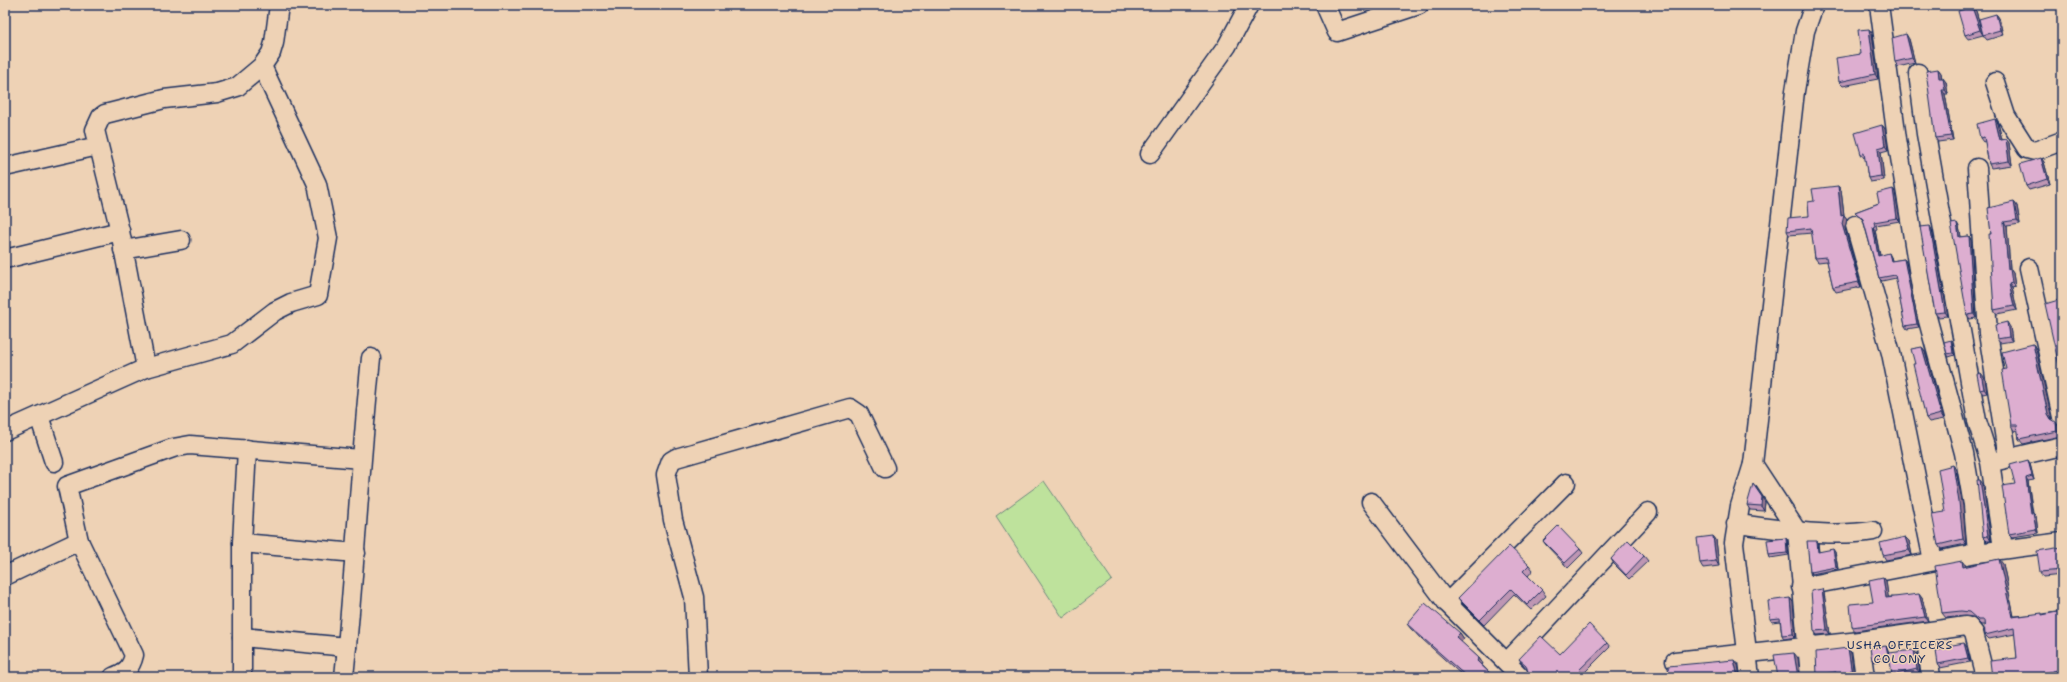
<svg xmlns="http://www.w3.org/2000/svg" width="2067" height="682" font-family="'Shantell Sans',sans-serif">
<style>
.green{fill:#bee29c;stroke:#6c887d}
.lines{fill:none;stroke-linecap:round;stroke-linejoin:round}
.minor-casing{stroke:#1b2f5e;stroke-width:21}
.minor{stroke:#eed2b5;stroke-width:18}
.wall{fill:#be96b3;stroke:#1b2f5e}
.shaded-wall{fill:#9b7a92;stroke:#1b2f5e}
.building{fill:#ddaed0;stroke:#1b2f5e}
.labels{text-anchor:middle;dominant-baseline:central;stroke-width:3;stroke-linejoin:round;paint-order:stroke}
.neighbourhood-label{font-size:12px;letter-spacing:1px;fill:#1b2f5e;stroke:#eed2b5}
</style>
<rect width="100%" height="100%" fill="#eed2b5"/>
<filter id="ink" filterUnits="userSpaceOnUse"><feTurbulence type="fractalNoise" baseFrequency=".025" numOctaves="2"/><feDisplacementMap in="SourceGraphic" scale="8" xChannelSelector="R" yChannelSelector="G"/><feConvolveMatrix kernelMatrix="1 2 1 2 8 2 1 2 1" color-interpolation-filters="sRGB"/></filter>
<g filter="url(#ink)">
<path class="green" d="M 1044,481 L 1112,580 L 1063,618 L 996,516 Z"/>
<g class="lines">
<defs>
<g id="minor">
<path d="M 1325,5 L 1337,32 L 1419,5"/>
<path d="M 1879,5 L 1897,139 L 1924,306 L 1964,453 L 1973,505 L 1977,553"/>
<path d="M 1918,73 L 1926,134 L 1977,421 L 1990,462 L 2003,548"/>
<path d="M 1995,82 L 2006,116 L 2027,149 L 2035,151 L 2062,141"/>
<path d="M 1150,154 L 1227,46 L 1249,5"/>
<path d="M 5,167 L 98,146"/>
<path d="M 1977,168 L 1988,333 L 2008,458"/>
<path d="M 1855,225 L 1891,353 L 1933,561"/>
<path d="M 123,250 L 181,240"/>
<path d="M 5,259 L 120,231"/>
<path d="M 2029,268 L 2062,417"/>
<path d="M 146,368 L 120,231 L 95,130 L 101,117 L 105,114 L 164,99 L 217,93 L 237,87 L 262,66 L 271,53 L 274,43 L 279,5"/>
<path d="M 39,416 L 54,462"/>
<path d="M 5,431 L 146,368 L 232,344 L 275,311 L 291,303 L 318,295 L 328,238 L 317,184 L 262,66"/>
<path d="M 1997,461 L 2062,446"/>
<path d="M 1371,502 L 1447,603 L 1521,677"/>
<path d="M 1736,524 C 1782,529 1828,538 1873,531"/>
<path d="M 242,543 L 356,553"/>
<path d="M 5,576 L 79,541"/>
<path d="M 1801,587 L 1977,553 L 2062,542"/>
<path d="M 1447,603 L 1566,483"/>
<path d="M 1925,633 L 1931,677"/>
<path d="M 242,637 L 347,647"/>
<path d="M 1860,641 L 1865,677"/>
<path d="M 1675,661 L 1860,641 L 1966,626 L 1969,627 L 1974,633 L 1985,677"/>
<path d="M 1507,662 L 1648,512"/>
<path d="M 113,677 C 126,672 131,668 134,655 L 79,541 L 67,486 L 173,448 L 190,445 L 361,459"/>
<path d="M 242,677 L 242,543 L 247,449"/>
<path d="M 344,677 C 355,571 360,464 371,358"/>
<path d="M 698,677 L 694,597 L 673,520 L 666,475 L 671,461 L 676,458 L 850,408 L 859,414 L 885,468"/>
<path d="M 1750,677 L 1734,543 L 1740,506 L 1753,464"/>
<path d="M 1810,677 L 1797,531 L 1753,464 L 1795,91 L 1805,31 L 1814,5"/>
</g>
</defs>
<use href="#minor" class="minor-casing"/>
<use href="#minor" class="minor"/>
</g>
<g class="wall">
<path d="M 1976,11 L 1983,35 L 1968,39 L 1965,35 Z"/>
<path d="M 1996,14 L 1999,18 L 2003,35 L 1987,40 L 1983,35 Z"/>
<path d="M 1869,29 L 1872,33 L 1878,79 L 1843,86 L 1839,82 L 1861,54 Z"/>
<path d="M 1909,39 L 1915,63 L 1898,67 L 1895,62 Z"/>
<path d="M 1938,69 L 1941,73 L 1942,78 L 1946,82 L 1948,94 L 1945,94 L 1953,140 L 1938,142 L 1935,138 Z"/>
<path d="M 1995,119 L 1998,123 L 2002,140 L 2006,139 L 2009,143 L 2012,165 L 1991,168 L 1989,164 L 1985,141 L 1983,142 L 1980,138 Z"/>
<path d="M 1882,125 L 1885,129 L 1888,150 L 1881,152 L 1884,180 L 1870,182 L 1868,178 L 1865,157 L 1864,158 L 1861,154 Z"/>
<path d="M 2041,158 L 2044,162 L 2050,184 L 2029,190 L 2026,186 Z"/>
<path d="M 1838,186 L 1841,190 L 1844,215 L 1847,219 L 1845,228 L 1861,287 L 1836,292 L 1833,287 L 1827,261 L 1818,262 L 1815,258 L 1812,233 L 1789,235 L 1787,231 L 1809,216 L 1814,201 Z"/>
<path d="M 1893,189 L 1895,192 L 1900,221 L 1876,225 L 1877,229 L 1875,230 L 1880,255 L 1891,257 L 1892,261 L 1904,259 L 1906,262 L 1919,327 L 1907,329 L 1905,326 L 1896,278 L 1882,281 L 1879,278 L 1863,220 L 1855,212 L 1879,203 Z"/>
<path d="M 2014,202 L 2017,206 L 2020,224 L 2007,226 L 2010,269 L 2013,273 L 2015,287 L 2012,288 L 2017,310 L 1997,314 L 1994,310 L 1991,234 Z"/>
<path d="M 1957,223 L 1959,227 L 1961,237 L 1969,236 L 1971,240 L 1976,318 L 1970,319 L 1967,315 Z"/>
<path d="M 1932,230 L 1948,316 L 1938,317 L 1935,313 Z"/>
<path d="M 2010,327 L 2012,341 L 2000,343 L 1997,339 Z"/>
<path d="M 1951,340 L 1952,343 L 1955,355 L 1949,357 L 1947,354 Z"/>
<path d="M 2033,344 L 2036,349 L 2052,419 L 2059,427 L 2061,436 L 2023,444 L 2019,439 L 2018,430 L 2014,431 L 2011,425 L 2006,369 Z"/>
<path d="M 1922,347 L 1925,351 L 1944,419 L 1929,422 L 1926,418 L 1915,364 Z"/>
<path d="M 1985,378 L 1987,393 L 1983,394 L 1980,390 Z"/>
<path d="M 2028,460 L 2030,464 L 2034,480 L 2028,481 L 2033,513 L 2036,516 L 2038,533 L 2012,537 L 2009,534 L 2015,484 Z"/>
<path d="M 1953,465 L 1956,470 L 1963,506 L 1966,544 L 1941,549 L 1938,545 L 1945,512 Z"/>
<path d="M 1983,484 L 1991,541 L 1987,541 L 1983,537 Z"/>
<path d="M 1765,502 L 1764,511 L 1750,510 L 1747,505 Z"/>
<path d="M 1713,536 L 1716,540 L 1719,566 L 1703,568 L 1700,563 Z"/>
<path d="M 1905,537 L 1909,541 L 1912,555 L 1886,560 L 1883,555 Z"/>
<path d="M 1543,541 L 1580,549 L 1583,553 L 1568,568 L 1546,545 Z"/>
<path d="M 1787,541 L 1789,555 L 1770,558 L 1769,555 Z"/>
<path d="M 1818,543 L 1819,552 L 1835,552 L 1838,569 L 1811,574 L 1810,572 Z"/>
<path d="M 2062,547 L 2062,575 L 2043,577 L 2040,572 Z"/>
<path d="M 1644,556 L 1648,561 L 1629,579 L 1614,564 L 1611,559 Z"/>
<path d="M 2003,564 L 2014,616 L 2043,614 L 2062,611 L 2062,675 L 2052,677 L 1992,677 L 2017,658 L 2015,634 L 1989,639 L 1985,635 L 1984,625 L 1981,625 L 1973,617 L 1965,616 L 1946,618 L 1942,613 L 1966,566 L 1966,567 Z"/>
<path d="M 1529,565 L 1533,570 L 1528,576 L 1542,590 L 1546,596 L 1531,610 L 1514,594 L 1484,625 L 1462,603 L 1458,598 Z"/>
<path d="M 1883,577 L 1886,581 L 1888,597 L 1922,598 L 1928,621 L 1855,631 L 1852,627 L 1873,602 Z"/>
<path d="M 1822,589 L 1824,593 L 1830,634 L 1817,635 L 1814,631 Z"/>
<path d="M 1790,598 L 1793,602 L 1796,637 L 1784,639 L 1782,635 L 1780,621 L 1772,622 L 1770,619 Z"/>
<path d="M 1407,624 L 1460,633 L 1464,639 L 1461,642 L 1479,658 L 1483,664 L 1482,665 L 1494,677 L 1464,677 L 1411,629 Z"/>
<path d="M 1607,643 L 1610,647 L 1583,674 L 1586,677 L 1532,677 L 1528,672 L 1526,668 L 1519,659 L 1560,654 Z"/>
<path d="M 1886,646 L 1887,648 L 1890,658 L 1874,662 L 1872,660 Z"/>
<path d="M 1967,647 L 1970,662 L 1940,668 L 1938,664 Z"/>
<path d="M 1848,648 L 1851,653 L 1836,677 L 1819,677 L 1817,675 Z"/>
<path d="M 1917,654 L 1920,674 L 1906,677 L 1894,677 L 1892,675 Z"/>
</g>
<g class="shaded-wall">
<path d="M 1972,7 L 1976,11 L 1983,35 L 1980,30 Z"/>
<path d="M 1996,14 L 1999,18 L 2003,35 L 2000,30 Z"/>
<path d="M 1869,29 L 1872,33 L 1878,79 L 1875,74 Z"/>
<path d="M 1906,34 L 1909,39 L 1915,63 L 1912,58 Z"/>
<path d="M 1938,69 L 1941,73 L 1942,83 L 1939,78 Z"/>
<path d="M 1943,78 L 1946,82 L 1948,94 L 1945,90 Z"/>
<path d="M 1942,90 L 1945,94 L 1953,140 L 1951,136 Z"/>
<path d="M 1995,119 L 1998,123 L 2003,144 L 2000,140 Z"/>
<path d="M 1882,125 L 1885,129 L 1888,150 L 1885,146 Z"/>
<path d="M 2006,139 L 2009,143 L 2012,165 L 2009,161 Z"/>
<path d="M 1878,148 L 1881,152 L 1884,180 L 1881,176 Z"/>
<path d="M 2041,158 L 2044,162 L 2050,184 L 2047,179 Z"/>
<path d="M 1838,186 L 1841,190 L 1844,216 L 1844,215 L 1847,219 L 1845,228 L 1861,287 L 1859,282 L 1842,224 Z"/>
<path d="M 1893,189 L 1895,192 L 1900,221 L 1897,218 Z"/>
<path d="M 2014,202 L 2017,206 L 2020,224 L 2017,220 Z"/>
<path d="M 2004,222 L 2007,226 L 2010,269 L 2013,273 L 2015,287 L 2012,283 L 2008,269 Z"/>
<path d="M 1957,223 L 1959,227 L 1962,241 L 1959,237 Z"/>
<path d="M 1930,226 L 1932,230 L 1948,316 L 1945,312 Z"/>
<path d="M 1873,227 L 1875,230 L 1880,259 L 1878,256 Z"/>
<path d="M 1969,236 L 1971,240 L 1976,318 L 1974,314 Z"/>
<path d="M 1889,253 L 1891,257 L 1893,264 L 1891,261 Z"/>
<path d="M 1904,259 L 1906,262 L 1919,327 L 1917,324 Z"/>
<path d="M 2009,284 L 2012,288 L 2017,310 L 2014,306 Z"/>
<path d="M 2007,322 L 2010,327 L 2012,341 L 2009,337 Z"/>
<path d="M 1951,340 L 1952,343 L 1955,355 L 1953,353 Z"/>
<path d="M 2033,344 L 2036,349 L 2052,419 L 2055,424 L 2048,414 Z"/>
<path d="M 1922,347 L 1925,351 L 1944,419 L 1941,414 Z"/>
<path d="M 1981,373 L 1985,378 L 1987,393 L 1984,389 Z"/>
<path d="M 2056,422 L 2059,427 L 2061,436 L 2057,431 Z"/>
<path d="M 2028,460 L 2030,464 L 2034,480 L 2032,476 Z"/>
<path d="M 1953,465 L 1956,470 L 1963,506 L 1966,544 L 1963,539 Z"/>
<path d="M 2026,478 L 2028,481 L 2033,517 L 2031,513 Z"/>
<path d="M 1980,480 L 1983,484 L 1991,541 L 1988,536 Z"/>
<path d="M 1753,484 L 1765,502 L 1764,511 L 1761,506 Z"/>
<path d="M 2033,513 L 2036,516 L 2038,533 L 2036,529 Z"/>
<path d="M 1713,536 L 1716,540 L 1719,566 L 1716,561 Z"/>
<path d="M 1905,537 L 1909,541 L 1912,555 L 1909,550 Z"/>
<path d="M 1786,538 L 1787,541 L 1789,555 L 1787,553 Z"/>
<path d="M 1817,541 L 1818,543 L 1819,555 L 1818,552 Z"/>
<path d="M 1833,549 L 1835,552 L 1838,569 L 1836,567 Z"/>
<path d="M 1999,559 L 2003,564 L 2015,622 L 2012,617 Z"/>
<path d="M 1962,561 L 1966,566 L 1967,572 L 1963,567 Z"/>
<path d="M 1883,577 L 1886,581 L 1889,602 L 1886,598 Z"/>
<path d="M 1822,589 L 1824,593 L 1830,634 L 1827,630 Z"/>
<path d="M 1919,594 L 1922,598 L 1928,621 L 1925,617 Z"/>
<path d="M 1790,598 L 1793,602 L 1796,637 L 1793,634 Z"/>
<path d="M 1460,633 L 1464,639 L 1460,643 L 1456,637 Z"/>
<path d="M 1964,643 L 1967,647 L 1970,662 L 1968,658 Z"/>
<path d="M 1886,646 L 1887,648 L 1890,658 L 1888,656 Z"/>
<path d="M 1848,648 L 1851,653 L 1854,677 L 1853,677 L 1852,675 Z"/>
<path d="M 1914,650 L 1917,654 L 1920,674 L 1917,669 Z"/>
<path d="M 1794,653 L 1798,658 L 1800,677 L 1798,677 Z"/>
<path d="M 1479,658 L 1483,664 L 1481,666 L 1477,661 Z"/>
<path d="M 1734,660 L 1738,665 L 1740,677 L 1738,677 Z"/>
</g>
<g class="building">
<path d="M 1972,7 L 1980,30 L 1965,35 L 1958,11 Z"/>
<path d="M 1996,14 L 2000,30 L 1983,35 L 1979,19 Z"/>
<path d="M 1869,29 L 1875,74 L 1839,82 L 1836,58 L 1861,54 L 1858,30 Z"/>
<path d="M 1906,34 L 1912,58 L 1895,62 L 1892,38 Z"/>
<path d="M 1938,69 L 1939,78 L 1943,78 L 1945,90 L 1942,90 L 1951,136 L 1935,138 L 1926,71 Z"/>
<path d="M 1995,119 L 2000,140 L 2006,139 L 2009,161 L 1989,164 L 1984,137 L 1980,138 L 1977,124 Z"/>
<path d="M 1882,125 L 1885,146 L 1878,148 L 1881,176 L 1868,178 L 1864,153 L 1861,154 L 1855,133 Z"/>
<path d="M 2041,158 L 2047,179 L 2026,186 L 2020,164 Z"/>
<path d="M 1838,186 L 1841,216 L 1844,215 L 1842,224 L 1859,282 L 1833,287 L 1826,257 L 1815,258 L 1811,228 L 1787,231 L 1788,218 L 1809,216 L 1808,202 L 1814,201 L 1812,189 Z"/>
<path d="M 1893,189 L 1897,218 L 1874,222 L 1875,226 L 1873,227 L 1878,256 L 1889,253 L 1891,261 L 1904,259 L 1917,324 L 1905,326 L 1895,275 L 1879,278 L 1863,219 L 1855,212 L 1879,203 L 1877,193 Z"/>
<path d="M 2014,202 L 2017,220 L 2004,222 L 2008,269 L 2010,269 L 2012,283 L 2009,284 L 2014,306 L 1994,310 L 1989,234 L 1991,234 L 1988,208 Z"/>
<path d="M 1957,223 L 1959,237 L 1969,236 L 1974,314 L 1967,315 L 1951,224 Z"/>
<path d="M 1930,226 L 1945,312 L 1935,313 L 1920,227 Z"/>
<path d="M 2062,299 L 2062,379 L 2045,304 Z"/>
<path d="M 2007,322 L 2009,337 L 1997,339 L 1995,325 Z"/>
<path d="M 1951,340 L 1953,353 L 1947,354 L 1944,342 Z"/>
<path d="M 2033,344 L 2048,414 L 2051,419 L 2056,422 L 2057,431 L 2019,439 L 2017,425 L 2011,425 L 2002,370 L 2006,369 L 2002,352 Z"/>
<path d="M 1922,347 L 1941,414 L 1926,418 L 1913,364 L 1915,364 L 1911,349 Z"/>
<path d="M 1981,373 L 1984,389 L 1980,390 L 1977,374 Z"/>
<path d="M 2028,460 L 2032,476 L 2026,478 L 2031,513 L 2033,513 L 2036,529 L 2009,534 L 2002,486 L 2015,484 L 2010,465 Z"/>
<path d="M 1953,465 L 1959,502 L 1963,539 L 1938,545 L 1932,514 L 1945,512 L 1938,469 Z"/>
<path d="M 1977,480 L 1980,480 L 1988,536 L 1983,537 Z"/>
<path d="M 1753,484 L 1762,497 L 1761,506 L 1747,505 Z"/>
<path d="M 1558,526 L 1580,549 L 1565,563 L 1543,541 Z"/>
<path d="M 1713,536 L 1716,561 L 1700,563 L 1697,538 Z"/>
<path d="M 1905,537 L 1909,550 L 1883,555 L 1880,543 Z"/>
<path d="M 1786,538 L 1787,553 L 1769,555 L 1767,540 Z"/>
<path d="M 1628,540 L 1644,556 L 1626,575 L 1611,559 Z"/>
<path d="M 1807,541 L 1817,541 L 1818,552 L 1833,549 L 1836,567 L 1810,572 Z"/>
<path d="M 1509,546 L 1529,565 L 1523,571 L 1542,590 L 1527,605 L 1511,589 L 1480,620 L 1458,598 Z"/>
<path d="M 2062,547 L 2062,570 L 2040,572 L 2037,551 Z"/>
<path d="M 1999,559 L 2012,617 L 2042,613 L 2042,615 L 2062,611 L 2062,669 L 2039,674 L 2039,677 L 1992,677 L 1990,661 L 2017,658 L 2014,628 L 1985,635 L 1984,620 L 1978,620 L 1969,612 L 1961,611 L 1942,613 L 1935,566 L 1962,561 L 1963,567 Z"/>
<path d="M 1883,577 L 1886,598 L 1919,594 L 1925,617 L 1852,627 L 1850,604 L 1873,602 L 1869,580 Z"/>
<path d="M 1822,589 L 1827,630 L 1814,631 L 1811,591 Z"/>
<path d="M 1790,598 L 1793,634 L 1782,635 L 1780,618 L 1770,619 L 1768,601 Z"/>
<path d="M 1425,603 L 1460,633 L 1456,637 L 1479,658 L 1477,661 L 1494,677 L 1467,677 L 1407,624 Z"/>
<path d="M 1589,624 L 1607,643 L 1579,670 L 1586,677 L 1537,677 L 1535,675 L 1533,677 L 1528,672 L 1526,665 L 1519,659 L 1541,636 L 1560,654 Z"/>
<path d="M 1964,643 L 1968,658 L 1938,664 L 1936,651 L 1948,648 L 1947,646 Z"/>
<path d="M 1886,646 L 1888,656 L 1872,660 L 1870,648 Z"/>
<path d="M 1848,648 L 1852,675 L 1853,677 L 1836,677 L 1836,672 L 1817,675 L 1816,652 Z"/>
<path d="M 1914,650 L 1917,669 L 1892,675 L 1889,653 Z"/>
<path d="M 1794,653 L 1798,677 L 1778,677 L 1774,655 Z"/>
<path d="M 1734,660 L 1738,677 L 1669,677 L 1668,666 Z"/>
</g>
</g>
<g class="labels">
<g class="neighbourhood-label">
<text x="1900" y="645">USHA OFFICERS<tspan x="1900" dy="14">COLONY</tspan></text>
</g>
</g>
<rect width="2067" height="682" fill="none" stroke="#eed2b5" stroke-width="20"/>
<rect x="10" y="10" width="2047" height="662" fill="none" stroke="#1b2f5e" stroke-width="1.5" filter="url(#ink)"/>
</svg>
